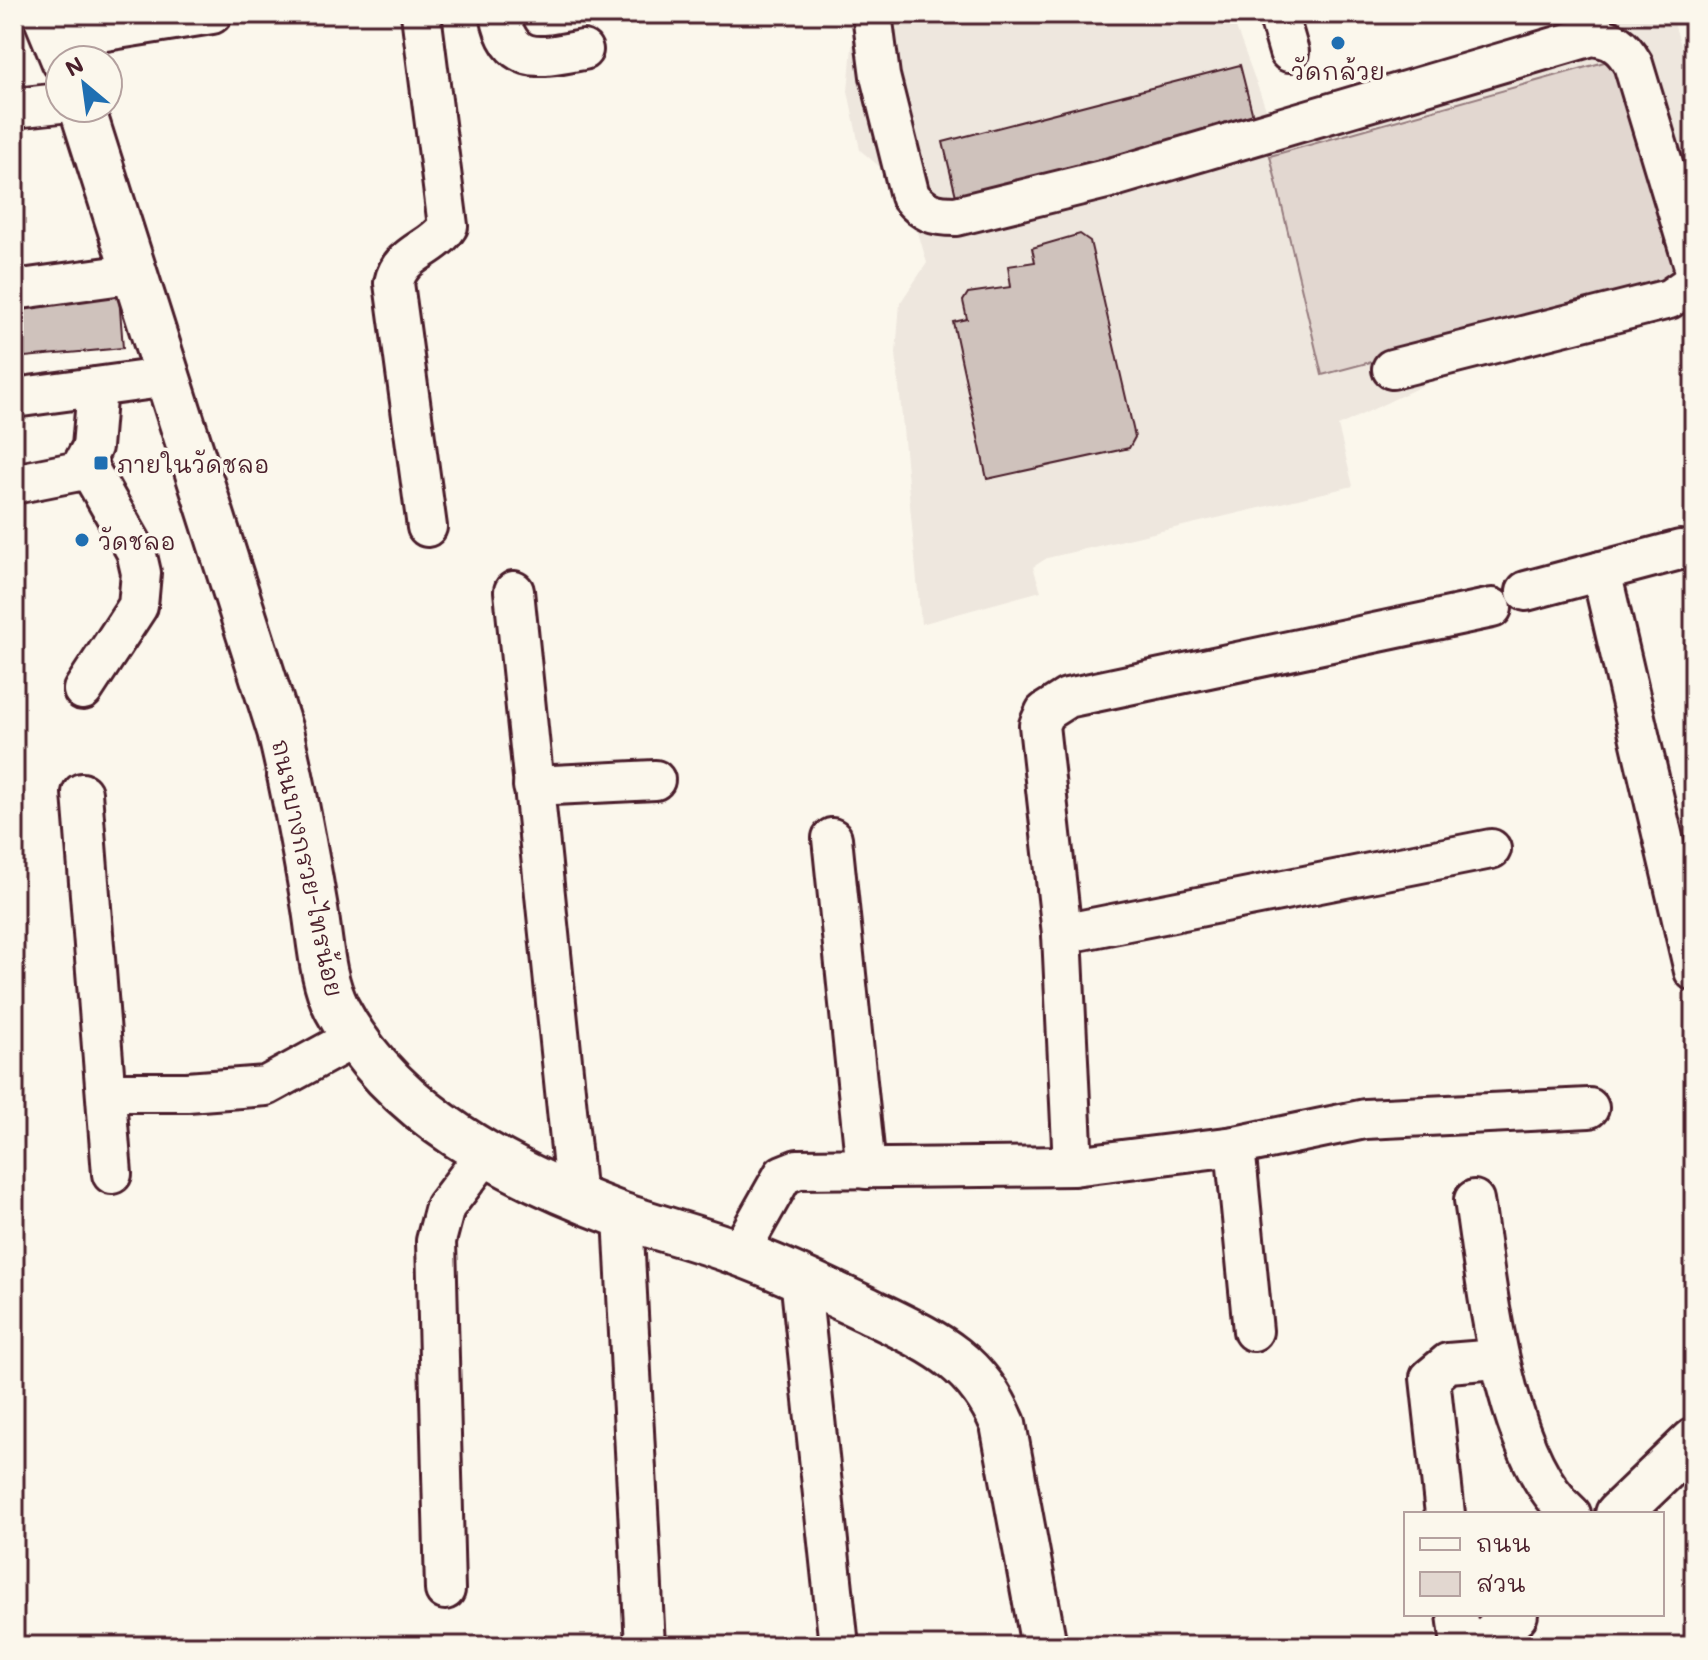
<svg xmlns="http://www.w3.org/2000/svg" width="1708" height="1660" font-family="Mali,'Playpen Sans Thai',sans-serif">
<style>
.built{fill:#eee7de}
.green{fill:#e2d7d0;stroke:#967b7e;stroke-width:2}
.building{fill:#cfc2bc;stroke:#4a1f2b;stroke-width:2}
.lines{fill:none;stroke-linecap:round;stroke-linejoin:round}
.minor-casing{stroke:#4a1f2b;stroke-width:44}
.major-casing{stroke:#4a1f2b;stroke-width:50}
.minor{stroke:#fbf7ec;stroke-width:38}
.major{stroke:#fbf7ec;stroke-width:44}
.poi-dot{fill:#1f6fb2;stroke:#fbf7ec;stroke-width:3}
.labels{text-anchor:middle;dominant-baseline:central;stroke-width:7;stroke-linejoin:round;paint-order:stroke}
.poi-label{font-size:24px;fill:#4a1f2b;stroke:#fbf7ec;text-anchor:start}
.street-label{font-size:24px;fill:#4a1f2b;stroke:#fbf7ec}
</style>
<rect width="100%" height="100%" fill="#fbf7ec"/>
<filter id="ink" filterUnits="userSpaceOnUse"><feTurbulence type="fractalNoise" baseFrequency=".0125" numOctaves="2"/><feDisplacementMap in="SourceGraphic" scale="16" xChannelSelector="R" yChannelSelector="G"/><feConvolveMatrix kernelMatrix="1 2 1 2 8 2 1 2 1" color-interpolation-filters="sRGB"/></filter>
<g filter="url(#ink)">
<path class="built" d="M 855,14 L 1231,14 L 1270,120 L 1604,24 L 1602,14 L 1671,14 L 1694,86 L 1694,316 L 1432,381 L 1338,426 L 1353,486 L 1047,558 L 1033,567 L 1041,591 L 921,624 L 896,353 L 900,303 L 927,263 L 905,188 L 860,150 L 848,91 Z"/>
<path class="green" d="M 1622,57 L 1682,279 L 1322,375 L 1270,156 Z"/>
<g class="building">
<path d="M 1240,65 L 1254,120 L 956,196 L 943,142 Z"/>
<path d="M 1080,234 L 1090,241 L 1135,437 L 1129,448 L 987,479 L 953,322 L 967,319 L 963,301 L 968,293 L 1011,287 L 1008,266 L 1035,262 L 1032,248 Z"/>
<path d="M 119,296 L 123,348 L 14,358 L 14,306 Z"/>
</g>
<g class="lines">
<defs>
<g id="minor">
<path d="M 421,14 L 448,226 C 432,251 400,252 394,283 L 427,527"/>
<path d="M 500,14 C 509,67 541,58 583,50"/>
<path d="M 872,14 L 880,76 L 910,196 C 924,213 934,216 956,216 L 1114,177 L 1592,36 C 1613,39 1622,45 1633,64 L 1694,266 L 1692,283 L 1669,299 L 1392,369"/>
<path d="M 1278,14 L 1289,52"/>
<path d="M 55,39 L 212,14"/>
<path d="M 14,108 L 60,103"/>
<path d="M 14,290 L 137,273"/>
<path d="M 14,398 L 169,377"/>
<path d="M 14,484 L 79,471 L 92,447 L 97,387"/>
<path d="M 1601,571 L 1694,971"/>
<path d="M 514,591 L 576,1198"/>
<path d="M 1526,591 L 1680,550"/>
<path d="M 83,690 L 138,606 L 141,573 L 136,551 L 85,462"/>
<path d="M 533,786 L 655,780"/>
<path d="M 82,793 L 112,1174"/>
<path d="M 832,838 L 866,1169"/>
<path d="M 1062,934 L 1491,849"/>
<path d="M 106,1092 L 187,1092 L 266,1086 L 354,1038"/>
<path d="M 1235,1146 L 1253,1331"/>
<path d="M 1073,1166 L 1062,934 L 1039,725 L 1045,712 L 1067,698 L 1492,608"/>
<path d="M 1474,1200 C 1487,1285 1503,1457 1571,1514"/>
<path d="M 623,1216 L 645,1646"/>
<path d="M 739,1253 L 783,1175 L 798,1169 L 1073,1166 L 1235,1146 L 1365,1119 L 1589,1108"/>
<path d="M 800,1277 L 839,1646"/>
<path d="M 1445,1514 L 1430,1378 L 1448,1363 L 1497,1359"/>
<path d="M 445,1590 L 436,1241 L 445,1207 L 486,1153"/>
<path d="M 1457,1614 L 1461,1646"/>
</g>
<g id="major">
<path d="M 45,14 L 64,60"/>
<path d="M 82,108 L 280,731 C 294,788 304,845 314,903 C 320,937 321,978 337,1009 C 393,1115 512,1175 620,1215 C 660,1229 702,1239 741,1254 C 787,1271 830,1292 874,1313 C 933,1342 976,1360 1003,1424 L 1044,1646"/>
<path d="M 1618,1514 L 1694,1441"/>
<path d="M 1482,1646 L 1515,1614"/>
</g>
</defs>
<use href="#minor" class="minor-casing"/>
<use href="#major" class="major-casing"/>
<use href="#minor" class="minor"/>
<use href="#major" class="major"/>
</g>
</g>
<g class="poi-dot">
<circle cx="1338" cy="43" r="8"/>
<rect x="93" y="455" width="16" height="16" rx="4"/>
<circle cx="82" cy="540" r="8"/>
</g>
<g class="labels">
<g class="poi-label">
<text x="1338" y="70" text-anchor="middle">วัดกล้วย</text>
<text x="117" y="463">ภายในวัดชลอ</text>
<text x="98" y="540">วัดชลอ</text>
</g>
<g class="street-label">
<text transform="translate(308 868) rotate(78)">ถนนบางกรวย-ไทรน้อย</text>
</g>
</g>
<rect width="1708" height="1660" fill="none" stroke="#fbf7ec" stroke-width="48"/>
<rect x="24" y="24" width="1660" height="1612" fill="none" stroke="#4a1f2b" stroke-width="3" filter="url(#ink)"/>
<rect x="1404" y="1512" width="260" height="104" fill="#fbf7ec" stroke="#b4a19f" stroke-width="2"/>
<rect x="1420" y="1538" width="40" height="12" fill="#fbf7ec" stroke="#b4a19f" stroke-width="2"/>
<text x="1476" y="1552" font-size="24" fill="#4a1f2b">ถนน</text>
<rect x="1420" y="1572" width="40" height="24" fill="#e2d7d0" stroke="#b4a19f" stroke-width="2"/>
<text x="1476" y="1592" font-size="24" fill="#4a1f2b">สวน</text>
<g transform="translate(84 84) rotate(331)"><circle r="38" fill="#fbf7ec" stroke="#b4a19f" stroke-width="2"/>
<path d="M0-6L14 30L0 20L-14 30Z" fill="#1f6fb2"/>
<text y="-12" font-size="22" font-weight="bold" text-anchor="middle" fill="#4a1f2b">N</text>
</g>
</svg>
